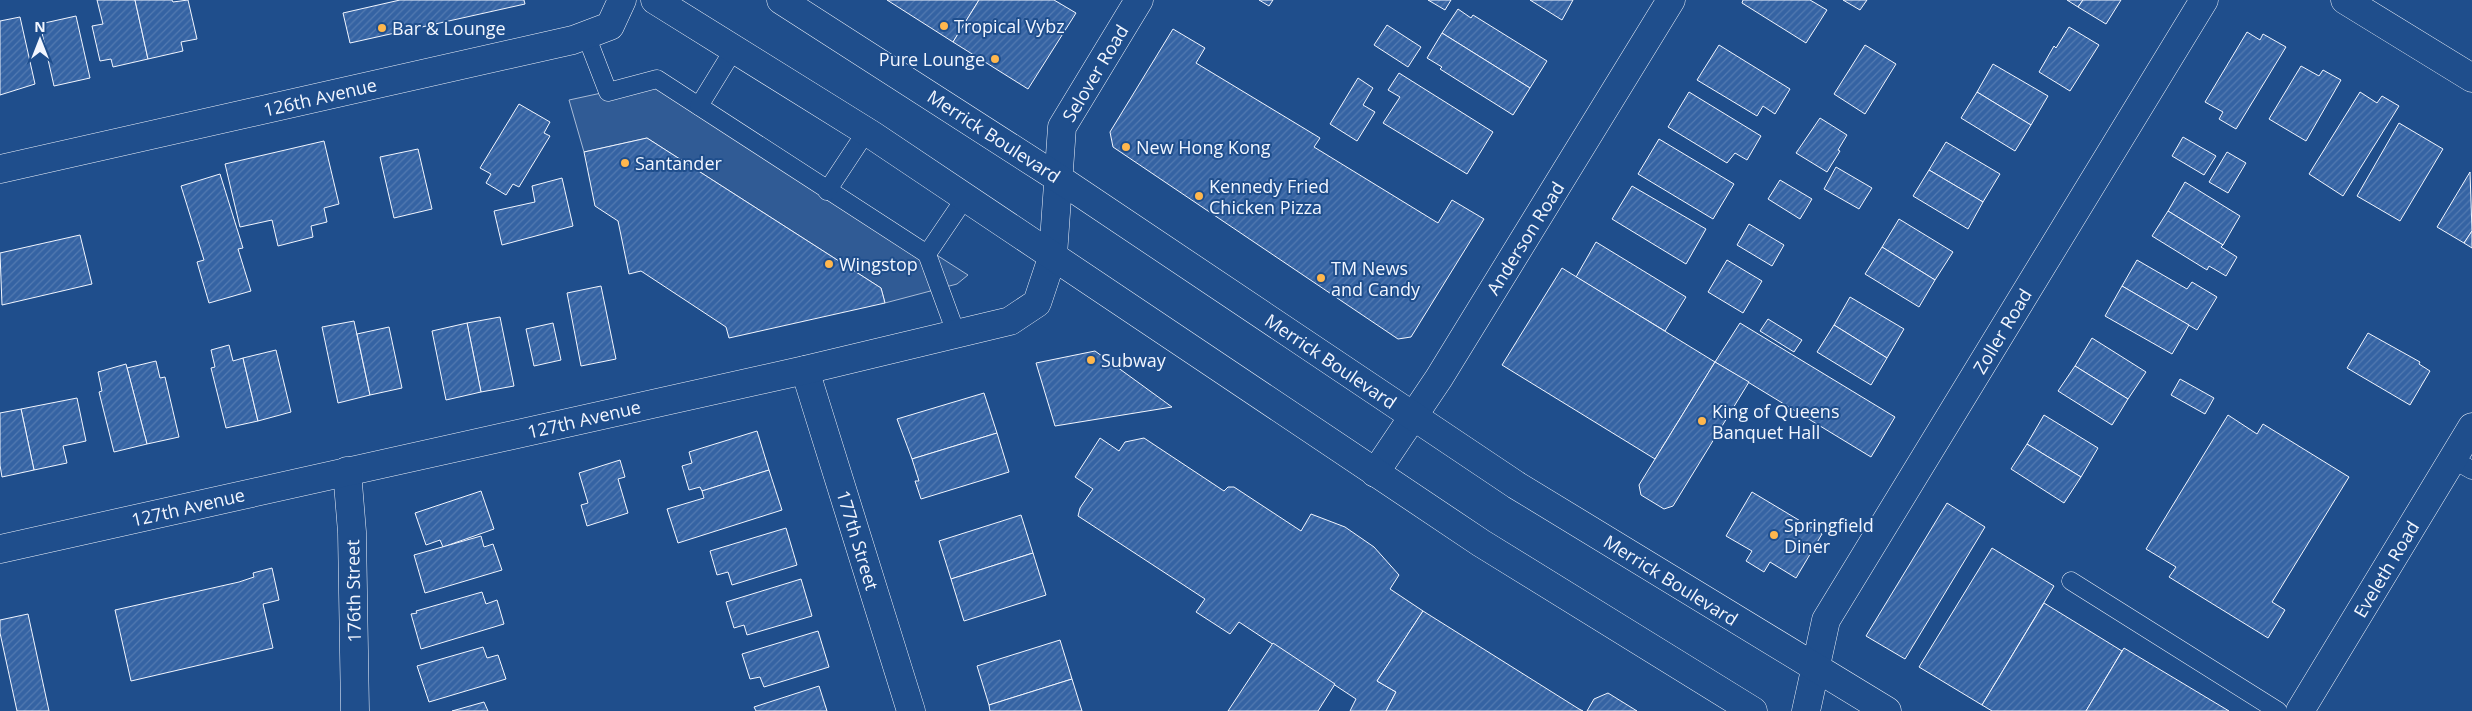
<svg xmlns="http://www.w3.org/2000/svg" width="2472" height="711" font-family="'Open Sans',sans-serif">
<style>
.parking{fill:#305b95;stroke:#a8bbd7}
.building{fill:url(#building-hatch);stroke:#f2f6ff}
.lines{fill:none;stroke-linecap:round;stroke-linejoin:round}
.lane-casing{stroke:#f2f6ff;stroke-width:19}
.street-casing{stroke:#f2f6ff;stroke-width:29}
.primary-casing{stroke:#f2f6ff;stroke-width:29}
.lane{stroke:#1f4e8c;stroke-width:18}
.street{stroke:#1f4e8c;stroke-width:28}
.primary{stroke:#1f4e8c;stroke-width:28}
.poi-dot{fill:#ffb74d;stroke:#1f4e8c;stroke-width:2}
.labels{text-anchor:middle;dominant-baseline:central;stroke-width:4;stroke-linejoin:round;paint-order:stroke}
.poi-label{font-size:18px;fill:#f2f6ff;stroke:#1f4e8c;text-anchor:start}
.street-label{font-size:18px;fill:#f2f6ff;stroke:#1f4e8c}
</style>
<defs>
<pattern id="building-hatch" width="6" height="6" patternUnits="userSpaceOnUse" patternTransform="scale(1.25)"><rect width="6" height="6" fill="#3563a3"/><path d="M-1 1l2-2M0 6l6-6M5 7l2-2" fill="none" stroke="#537ab1"/></pattern>
</defs>
<rect width="100%" height="100%" fill="#1f4e8c"/>
<path class="parking" d="M 662,80 L 968,275 L 957,284 L 885,303 L 881,288 L 647,138 L 584,152 L 569,100 Z"/>
<g class="building">
<path d="M 97,0 L 135,0 L 148,59 L 113,67 L 111,59 L 100,61 L 92,26 L 103,24 Z"/>
<path d="M 135,0 L 172,0 L 173,2 L 188,0 L 197,39 L 181,42 L 183,51 L 148,59 Z"/>
<path d="M 400,0 L 524,0 L 525,4 L 350,43 L 343,13 Z"/>
<path d="M 887,0 L 979,0 L 953,42 Z"/>
<path d="M 979,0 L 1054,0 L 1076,13 L 1028,89 L 953,42 Z"/>
<path d="M 1259,0 L 1273,0 L 1269,6 Z"/>
<path d="M 1428,0 L 1451,0 L 1445,10 Z"/>
<path d="M 1530,0 L 1573,0 L 1562,20 Z"/>
<path d="M 1743,0 L 1810,0 L 1827,10 L 1806,43 L 1742,3 Z"/>
<path d="M 1843,0 L 1867,0 L 1860,10 Z"/>
<path d="M 2067,0 L 2083,0 L 2078,7 Z"/>
<path d="M 2083,0 L 2121,0 L 2106,24 L 2078,7 Z"/>
<path d="M 1458,9 L 1471,18 L 1473,15 L 1547,61 L 1530,88 L 1442,33 Z"/>
<path d="M 76,16 L 90,78 L 54,86 L 40,24 Z"/>
<path d="M 20,17 L 35,84 L 0,95 L 0,21 Z"/>
<path d="M 1387,25 L 1421,47 L 1408,67 L 1374,45 Z"/>
<path d="M 2069,27 L 2099,45 L 2070,91 L 2039,72 L 2054,46 L 2056,48 Z"/>
<path d="M 1173,29 L 1205,48 L 1196,63 L 1320,138 L 1314,147 L 1438,223 L 1452,200 L 1484,219 L 1411,337 L 1398,339 L 1113,147 L 1110,132 Z"/>
<path d="M 2247,32 L 2260,40 L 2263,34 L 2286,47 L 2236,129 L 2219,119 L 2223,112 L 2205,102 Z"/>
<path d="M 1442,33 L 1530,88 L 1513,115 L 1440,69 L 1442,67 L 1427,58 Z"/>
<path d="M 1719,45 L 1790,89 L 1775,114 L 1763,106 L 1757,116 L 1697,80 Z"/>
<path d="M 1865,45 L 1896,64 L 1865,114 L 1834,94 Z"/>
<path d="M 1993,64 L 2048,96 L 2031,125 L 1977,92 Z"/>
<path d="M 2301,66 L 2319,76 L 2323,70 L 2341,80 L 2306,141 L 2269,119 Z"/>
<path d="M 1399,73 L 1493,132 L 1467,174 L 1383,123 L 1400,97 L 1388,90 Z"/>
<path d="M 1358,78 L 1373,88 L 1363,105 L 1375,112 L 1357,141 L 1330,124 Z"/>
<path d="M 1689,92 L 1761,136 L 1747,160 L 1735,153 L 1727,163 L 1668,127 Z"/>
<path d="M 1977,92 L 2031,125 L 2015,151 L 1961,118 Z"/>
<path d="M 2360,92 L 2377,103 L 2382,96 L 2399,106 L 2343,196 L 2309,174 Z"/>
<path d="M 519,104 L 550,122 L 544,133 L 550,136 L 519,187 L 513,184 L 506,195 L 486,183 L 491,174 L 480,168 Z"/>
<path d="M 1820,118 L 1847,135 L 1838,150 L 1840,151 L 1827,172 L 1796,153 Z"/>
<path d="M 2399,123 L 2443,149 L 2400,221 L 2357,196 Z"/>
<path d="M 2183,137 L 2216,156 L 2204,175 L 2172,156 Z"/>
<path d="M 647,138 L 881,288 L 885,303 L 729,338 L 726,327 L 641,271 L 629,274 L 618,221 L 595,206 L 584,152 Z"/>
<path d="M 1659,139 L 1734,184 L 1713,219 L 1638,174 Z"/>
<path d="M 324,141 L 339,204 L 324,208 L 327,222 L 311,226 L 313,237 L 278,246 L 272,220 L 240,227 L 225,164 Z"/>
<path d="M 1946,142 L 2000,174 L 1983,202 L 1929,170 Z"/>
<path d="M 418,149 L 432,209 L 394,218 L 380,157 Z"/>
<path d="M 2227,152 L 2246,163 L 2228,193 L 2209,182 Z"/>
<path d="M 1836,167 L 1872,188 L 1859,209 L 1824,189 Z"/>
<path d="M 1929,170 L 1983,202 L 1968,229 L 1913,196 Z"/>
<path d="M 2470,172 L 2472,231 L 2464,243 L 2437,227 Z"/>
<path d="M 220,174 L 243,248 L 238,249 L 251,291 L 209,303 L 197,262 L 204,260 L 181,186 Z"/>
<path d="M 562,178 L 573,226 L 502,245 L 494,211 L 535,202 L 532,186 Z"/>
<path d="M 1780,180 L 1812,199 L 1800,219 L 1768,199 Z"/>
<path d="M 2185,182 L 2240,216 L 2223,245 L 2168,211 Z"/>
<path d="M 1632,186 L 1706,229 L 1686,264 L 1612,219 Z"/>
<path d="M 2168,211 L 2223,245 L 2221,247 L 2237,257 L 2226,276 L 2209,266 L 2207,270 L 2152,236 Z"/>
<path d="M 1899,219 L 1953,252 L 1935,280 L 1882,247 Z"/>
<path d="M 1749,224 L 1784,245 L 1772,266 L 1737,245 Z"/>
<path d="M 2472,231 L 2472,248 L 2464,243 Z"/>
<path d="M 80,235 L 92,284 L 2,305 L 0,253 Z"/>
<path d="M 1596,242 L 1686,297 L 1665,331 L 1576,277 Z"/>
<path d="M 1882,247 L 1935,280 L 1919,307 L 1865,274 Z"/>
<path d="M 1727,260 L 1762,281 L 1743,313 L 1708,292 Z"/>
<path d="M 2137,260 L 2187,289 L 2192,282 L 2217,297 L 2197,330 L 2122,286 Z"/>
<path d="M 1562,268 L 1715,362 L 1655,459 L 1502,365 Z"/>
<path d="M 601,286 L 616,359 L 581,366 L 567,293 Z"/>
<path d="M 2122,286 L 2189,325 L 2172,354 L 2105,316 Z"/>
<path d="M 1850,297 L 1904,329 L 1887,358 L 1834,325 Z"/>
<path d="M 500,317 L 514,386 L 481,392 L 467,323 Z"/>
<path d="M 1768,319 L 1802,340 L 1794,352 L 1760,331 Z"/>
<path d="M 354,321 L 370,395 L 338,403 L 322,327 Z"/>
<path d="M 467,323 L 481,392 L 446,400 L 432,331 Z"/>
<path d="M 553,323 L 561,360 L 534,366 L 526,329 Z"/>
<path d="M 1740,323 L 1895,417 L 1871,457 L 1715,362 Z"/>
<path d="M 1834,325 L 1887,358 L 1871,385 L 1817,352 Z"/>
<path d="M 389,327 L 402,388 L 370,395 L 357,334 Z"/>
<path d="M 2368,333 L 2420,362 L 2419,364 L 2430,371 L 2410,405 L 2347,368 Z"/>
<path d="M 2092,338 L 2146,372 L 2128,399 L 2075,366 Z"/>
<path d="M 229,345 L 233,361 L 243,358 L 258,421 L 226,428 L 211,368 L 215,367 L 211,350 Z"/>
<path d="M 276,350 L 291,412 L 258,421 L 243,358 Z"/>
<path d="M 1095,351 L 1172,407 L 1055,426 L 1036,363 Z"/>
<path d="M 156,361 L 160,378 L 165,377 L 179,437 L 147,444 L 127,368 Z"/>
<path d="M 1715,362 L 1749,382 L 1673,506 L 1664,509 L 1641,495 L 1639,485 Z"/>
<path d="M 126,364 L 147,444 L 114,452 L 99,392 L 102,391 L 98,372 Z"/>
<path d="M 2075,366 L 2128,399 L 2112,425 L 2058,391 Z"/>
<path d="M 2180,379 L 2214,398 L 2205,414 L 2171,395 Z"/>
<path d="M 984,393 L 997,433 L 912,459 L 897,419 Z"/>
<path d="M 77,398 L 86,441 L 63,446 L 67,463 L 34,470 L 21,409 Z"/>
<path d="M 21,409 L 34,470 L 2,477 L 0,465 L 0,413 Z"/>
<path d="M 2044,415 L 2098,448 L 2081,477 L 2027,444 Z"/>
<path d="M 2228,415 L 2257,434 L 2263,424 L 2349,477 L 2272,602 L 2285,610 L 2268,638 L 2169,577 L 2176,567 L 2146,549 Z"/>
<path d="M 757,431 L 769,470 L 702,491 L 700,487 L 689,490 L 682,466 L 692,463 L 689,452 Z"/>
<path d="M 997,433 L 1009,472 L 921,499 L 915,481 L 919,481 L 912,459 Z"/>
<path d="M 1100,438 L 1119,451 L 1125,442 L 1144,438 L 1224,491 L 1228,487 L 1234,487 L 1301,531 L 1311,514 L 1345,527 L 1374,547 L 1399,575 L 1390,589 L 1423,611 L 1377,681 L 1396,692 L 1386,711 L 1350,711 L 1356,699 L 1239,622 L 1230,634 L 1196,612 L 1205,599 L 1078,516 L 1080,508 L 1093,489 L 1075,477 Z"/>
<path d="M 2027,444 L 2081,477 L 2064,503 L 2011,469 Z"/>
<path d="M 620,460 L 625,477 L 618,479 L 628,513 L 587,526 L 581,505 L 588,503 L 579,473 Z"/>
<path d="M 769,470 L 782,510 L 678,543 L 667,509 L 704,498 L 702,491 Z"/>
<path d="M 481,491 L 494,529 L 443,547 L 440,540 L 426,545 L 415,513 Z"/>
<path d="M 1752,492 L 1822,534 L 1796,578 L 1770,562 L 1764,572 L 1746,561 L 1752,551 L 1726,536 Z"/>
<path d="M 1947,503 L 1985,527 L 1905,659 L 1866,636 Z"/>
<path d="M 1021,515 L 1033,553 L 951,579 L 939,541 Z"/>
<path d="M 786,528 L 797,565 L 732,585 L 728,572 L 717,575 L 710,551 Z"/>
<path d="M 481,536 L 484,547 L 493,544 L 502,570 L 425,593 L 414,555 Z"/>
<path d="M 1992,548 L 2054,586 L 1982,705 L 1919,667 Z"/>
<path d="M 1033,553 L 1046,595 L 964,621 L 951,579 Z"/>
<path d="M 272,568 L 279,600 L 263,604 L 273,648 L 131,681 L 115,610 L 239,582 L 254,577 L 253,573 Z"/>
<path d="M 801,579 L 812,616 L 747,635 L 744,625 L 734,628 L 726,602 Z"/>
<path d="M 482,592 L 486,604 L 497,600 L 504,624 L 421,649 L 411,614 L 417,613 L 416,611 Z"/>
<path d="M 2044,603 L 2122,651 L 2086,711 L 1992,711 L 1982,705 Z"/>
<path d="M 1423,611 L 1579,709 L 1583,711 L 1386,711 L 1396,692 L 1377,681 Z"/>
<path d="M 28,614 L 49,711 L 17,711 L 0,633 L 0,620 Z"/>
<path d="M 818,631 L 829,667 L 764,687 L 760,677 L 750,679 L 742,654 Z"/>
<path d="M 1060,640 L 1072,679 L 989,705 L 977,666 Z"/>
<path d="M 1273,643 L 1335,684 L 1318,711 L 1228,711 Z"/>
<path d="M 483,647 L 487,658 L 498,655 L 506,679 L 429,702 L 417,666 Z"/>
<path d="M 2124,648 L 2229,711 L 2086,711 Z"/>
<path d="M 1072,679 L 1082,711 L 990,711 L 989,705 Z"/>
<path d="M 819,686 L 827,711 L 756,711 L 754,707 Z"/>
<path d="M 1608,693 L 1637,711 L 1587,711 L 1594,699 Z"/>
<path d="M 484,702 L 488,711 L 452,711 Z"/>
</g>
<g class="lines">
<defs>
<g id="lane">
<path d="M 586,35 L 608,92 L 657,79 L 927,254 L 956,333"/>
<path d="M 699,106 L 734,49"/>
<path d="M 827,191 L 866,132"/>
<path d="M 927,254 L 965,198"/>
<path d="M 2452,459 L 2472,470"/>
<path d="M 2071,581 L 2278,711"/>
</g>
<g id="street">
<path d="M 2345,0 L 2472,78"/>
<path d="M 0,169 L 573,40 L 610,26 L 622,0"/>
<path d="M 805,370 L 911,711"/>
<path d="M 347,471 L 352,532 L 355,711"/>
<path d="M 1375,473 L 1439,378 L 1671,0"/>
<path d="M 0,549 L 805,370 L 1010,321 L 1037,303 L 1053,255 L 1062,127 L 1139,0"/>
<path d="M 1806,711 L 1826,620 L 2204,0"/>
<path d="M 2300,711 L 2472,427"/>
</g>
<g id="primary">
<path d="M 655,0 L 872,135 L 1481,543 L 1753,711"/>
<path d="M 781,0 L 1058,178 L 1516,485 L 1887,711"/>
</g>
</defs>
<use href="#lane" class="lane-casing"/>
<use href="#street" class="street-casing"/>
<use href="#primary" class="primary-casing"/>
<use href="#lane" class="lane"/>
<use href="#street" class="street"/>
<use href="#primary" class="primary"/>
</g>
<g class="poi-dot">
<circle cx="944" cy="26" r="5"/>
<circle cx="382" cy="28" r="5"/>
<circle cx="995" cy="59" r="5"/>
<circle cx="1126" cy="147" r="5"/>
<circle cx="625" cy="163" r="5"/>
<circle cx="1199" cy="196" r="5"/>
<circle cx="829" cy="264" r="5"/>
<circle cx="1321" cy="278" r="5"/>
<circle cx="1091" cy="360" r="5"/>
<circle cx="1702" cy="421" r="5"/>
<circle cx="1774" cy="535" r="5"/>
</g>
<g class="labels">
<g class="poi-label">
<text x="954" y="26">Tropical Vybz</text>
<text x="392" y="28">Bar &amp; Lounge</text>
<text x="985" y="59" text-anchor="end">Pure Lounge</text>
<text x="1136" y="147">New Hong Kong</text>
<text x="635" y="163">Santander</text>
<text x="1209" y="186">Kennedy Fried<tspan x="1209" dy="21">Chicken Pizza</tspan></text>
<text x="839" y="264">Wingstop</text>
<text x="1331" y="268">TM News<tspan x="1331" dy="21">and Candy</tspan></text>
<text x="1101" y="360">Subway</text>
<text x="1712" y="411">King of Queens<tspan x="1712" dy="21">Banquet Hall</tspan></text>
<text x="1784" y="525">Springfield<tspan x="1784" dy="21">Diner</tspan></text>
</g>
<g class="street-label">
<text transform="translate(1095 73) rotate(-59)">Selover Road</text>
<text transform="translate(320 97) rotate(-13)">126th Avenue</text>
<text transform="translate(994 136) rotate(33)">Merrick Boulevard</text>
<text transform="translate(1525 238) rotate(-58)">Anderson Road</text>
<text transform="translate(2002 331) rotate(-59)">Zoller Road</text>
<text transform="translate(1331 361) rotate(34)">Merrick Boulevard</text>
<text transform="translate(584 419) rotate(-13)">127th Avenue</text>
<text transform="translate(188 507) rotate(-13)">127th Avenue</text>
<text transform="translate(858 540) rotate(73)">177th Street</text>
<text transform="translate(2386 569) rotate(-59)">Eveleth Road</text>
<text transform="translate(1671 580) rotate(32)">Merrick Boulevard</text>
<text transform="translate(353 591) rotate(-91)">176th Street</text>
</g>
</g>
<g transform="translate(40 40)" stroke="#1f4e8c" stroke-width="4" paint-order="stroke">
<path d="M0-4L9 19L0 12L-9 19Z" fill="#f2f6ff"/>
<text y="-8" font-size="14" font-weight="bold" text-anchor="middle" fill="#f2f6ff">N</text>
</g>
</svg>
